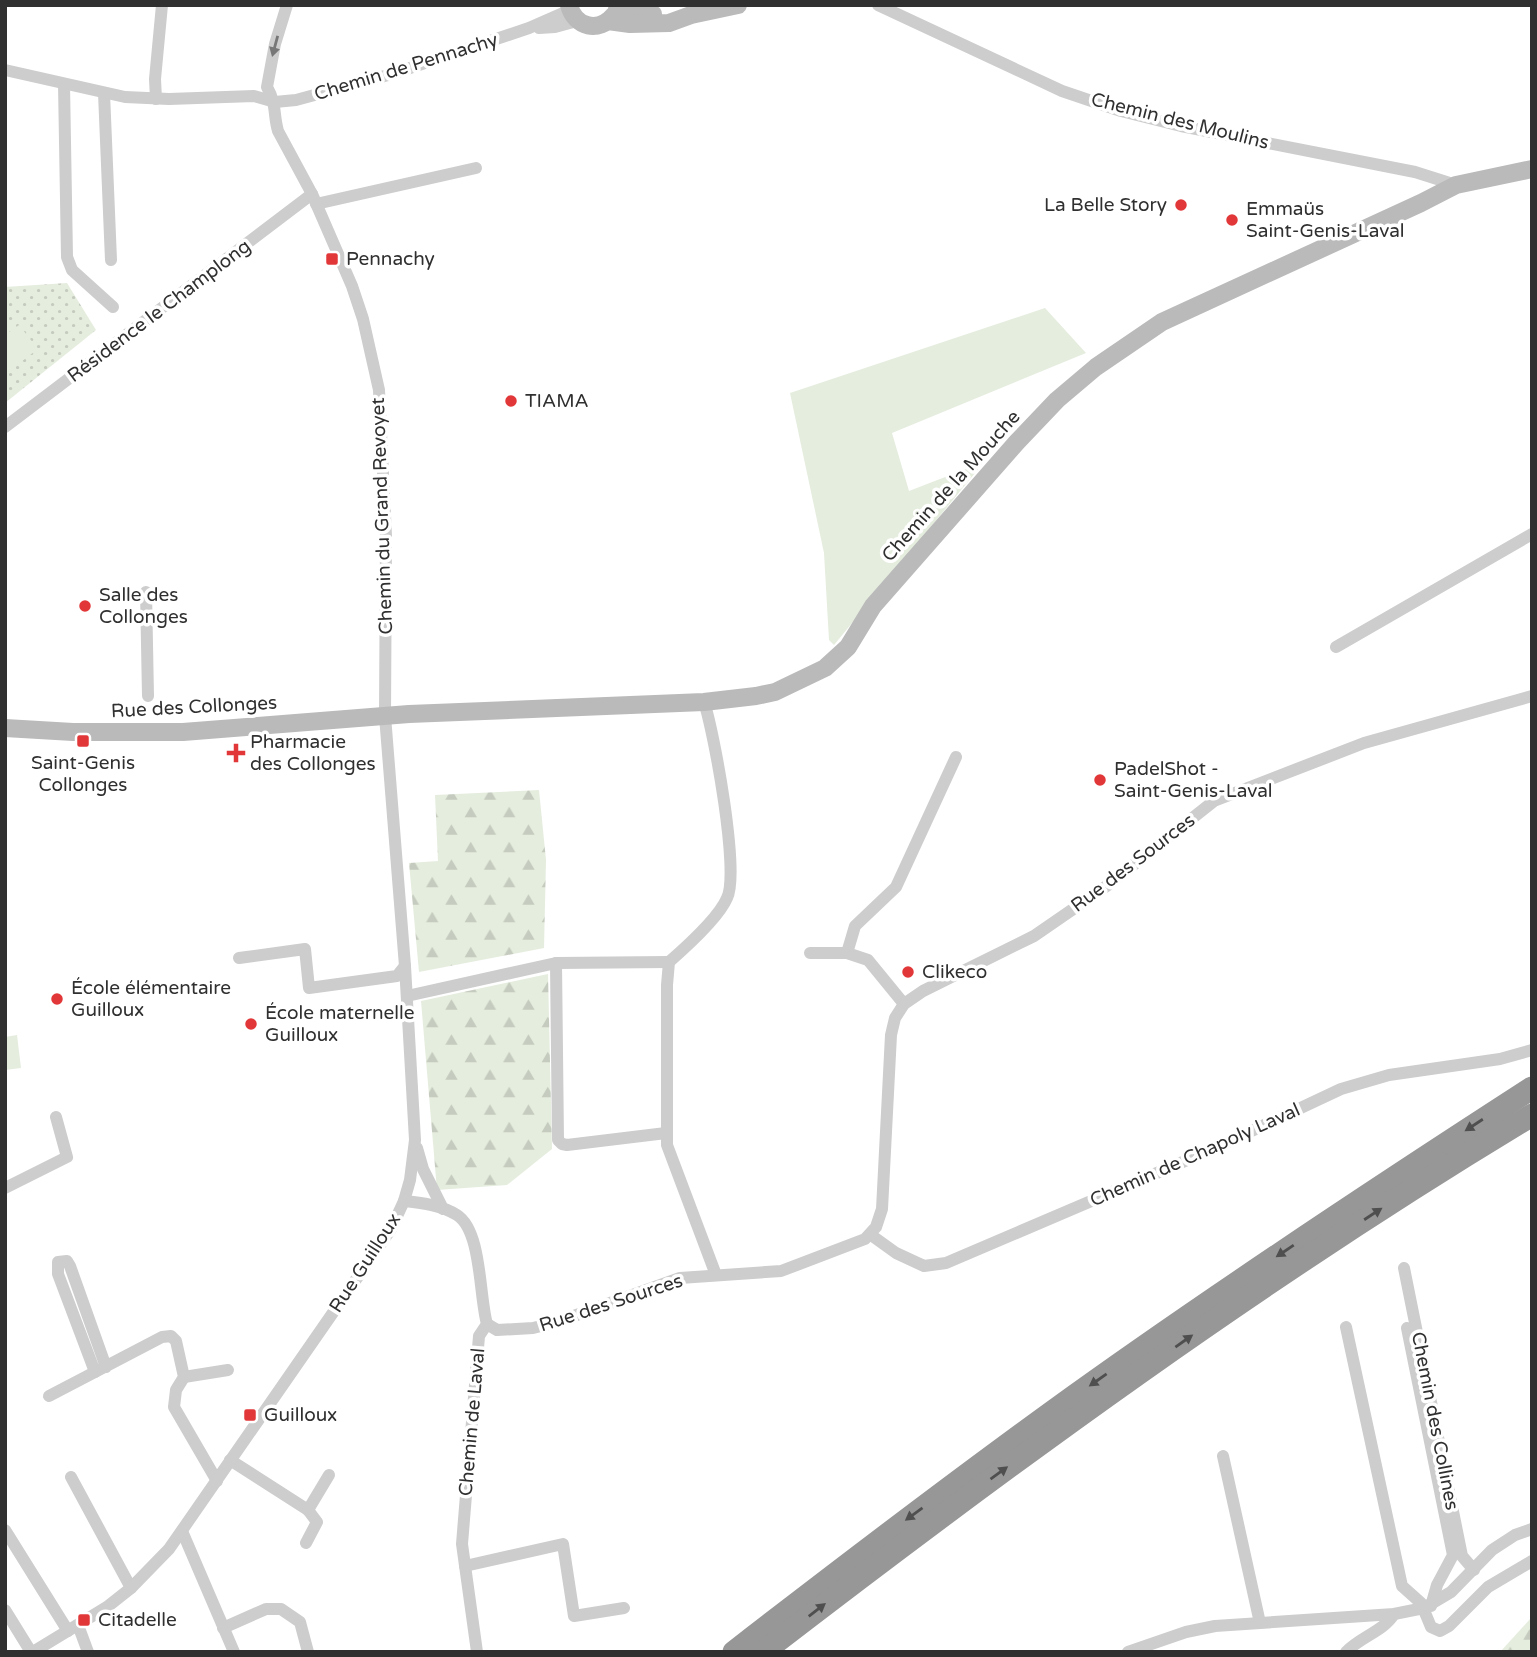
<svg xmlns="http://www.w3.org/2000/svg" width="1537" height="1657" font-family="'Varela Round',sans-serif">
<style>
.grass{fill:url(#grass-dots)}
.forest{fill:url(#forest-firs)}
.green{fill:#e5edde}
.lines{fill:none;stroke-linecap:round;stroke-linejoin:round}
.street{stroke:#cdcdcd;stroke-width:12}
.secondary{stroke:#bababa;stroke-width:18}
.highway{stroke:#979797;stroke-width:23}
.oneway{fill:#777}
.oneway2{fill:#4f4f4f}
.poi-dot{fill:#e23738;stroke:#fff;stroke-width:2.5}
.labels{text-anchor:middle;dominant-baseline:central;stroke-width:7;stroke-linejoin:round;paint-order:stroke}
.street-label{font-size:19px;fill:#303030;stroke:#fff}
.poi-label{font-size:19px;fill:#303030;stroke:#fff;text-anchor:start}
</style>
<defs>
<pattern id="grass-dots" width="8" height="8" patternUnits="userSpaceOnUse" patternTransform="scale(1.75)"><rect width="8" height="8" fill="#e5edde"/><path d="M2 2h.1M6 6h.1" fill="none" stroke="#c5ccbf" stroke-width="1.8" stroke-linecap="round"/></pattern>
<pattern id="forest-firs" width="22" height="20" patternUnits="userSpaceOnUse" patternTransform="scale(1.75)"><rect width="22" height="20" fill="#e5edde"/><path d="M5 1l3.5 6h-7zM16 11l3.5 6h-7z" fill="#c5ccbf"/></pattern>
</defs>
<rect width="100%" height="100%" fill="#fff"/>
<path class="grass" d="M 67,283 L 96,330 L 5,403 L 5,287 Z"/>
<g class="forest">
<path d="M 539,790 L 546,860 L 544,948 L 419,972 L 409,863 L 438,861 L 435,795 Z"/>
<path d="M 548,974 L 552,1149 L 507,1185 L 437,1190 L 421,1001 Z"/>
<path d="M 1532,1617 L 1532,1652 L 1500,1652 Z"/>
</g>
<g class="green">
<path d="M 1045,308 L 1086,353 L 892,433 L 909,491 L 984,462 L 834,645 L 829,640 L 824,553 L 790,393 Z"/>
<path d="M 19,325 L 38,349 L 5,374 L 5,335 Z"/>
<path d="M 17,1035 L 21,1068 L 5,1070 L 5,1037 Z"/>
</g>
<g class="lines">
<g class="street">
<path d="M 878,5 L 1062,91 L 1121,111 L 1181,126 L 1415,172 L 1456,185"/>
<path d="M 539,28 L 555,27 L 577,21"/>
<path d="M 5,70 L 125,97 L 169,99 L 254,96 L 275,102 L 296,100 L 392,74 L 529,28 L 570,10"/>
<path d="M 64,84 L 67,257 L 72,270 L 113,307"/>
<path d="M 104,93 L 111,260"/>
<path d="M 156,99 L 155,79 L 162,5"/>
<path d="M 316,204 L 476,168"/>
<path d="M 5,427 L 312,194"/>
<path d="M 146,592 L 148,696"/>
<path d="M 1336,647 L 1532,534"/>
<path d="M 704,702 C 714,732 740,873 727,898 C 719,917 685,948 669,962 L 667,985 L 667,1145 L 716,1275"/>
<path d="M 810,953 L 847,953 L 868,960 L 904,1004"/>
<path d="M 847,953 L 855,926 L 896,887 L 956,757"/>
<path d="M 239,958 L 305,949 L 309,988 L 397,976 L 405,966"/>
<path d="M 556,963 L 558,1140 L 562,1144 L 567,1145 L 666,1133"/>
<path d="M 407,996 L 556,963 L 669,962"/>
<path d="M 417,1148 L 423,1169 L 443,1209"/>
<path d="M 5,1188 L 67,1157 L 56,1117"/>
<path d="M 404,1201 C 422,1203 441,1205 457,1215 C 482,1231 479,1296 487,1324 L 479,1336 L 462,1544 L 477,1652"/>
<path d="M 871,1235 L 896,1253 L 924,1266 L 946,1263 L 1213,1149 L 1341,1089 L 1389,1075 L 1500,1059 L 1532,1050"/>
<path d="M 1404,1268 L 1462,1556 L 1474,1570"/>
<path d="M 487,1324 L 497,1330 L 533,1328 L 557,1322 L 680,1278 L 781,1271 L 865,1239 L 876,1227 L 882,1209 L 891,1035 L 895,1018 L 904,1004 L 923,991 L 1034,936 L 1108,885 L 1214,801 L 1364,743 L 1532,696"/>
<path d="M 1346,1327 L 1402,1586 L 1421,1603 L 1431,1627 L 1440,1631 L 1449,1626 L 1488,1587 L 1532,1561"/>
<path d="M 1407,1328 L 1453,1555 L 1437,1585 L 1431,1606"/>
<path d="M 106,1367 L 70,1266 L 67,1261 L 58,1262 L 58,1274 L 95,1372 L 162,1337 L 171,1336 L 176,1341 L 184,1377 L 176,1390 L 174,1407 L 217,1481"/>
<path d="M 184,1377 L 228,1370"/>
<path d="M 49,1396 L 95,1372"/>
<path d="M 1223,1456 L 1260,1623"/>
<path d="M 230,1460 L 308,1510 L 317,1522 L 306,1543"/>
<path d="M 71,1477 L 131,1588"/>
<path d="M 308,1510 L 329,1475"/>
<path d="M 5,1530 L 68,1631"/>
<path d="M 182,1531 L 234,1652"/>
<path d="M 465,1566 L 563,1544 L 574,1616 L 624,1608"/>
<path d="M 5,1610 L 31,1652"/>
<path d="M 78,1625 L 88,1652"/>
<path d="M 223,1628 L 266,1609 L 281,1609 L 300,1622 L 308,1652"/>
<path d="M 33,1652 L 107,1607 L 131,1588 L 169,1549 L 391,1229 L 404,1201 L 410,1180 L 415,1140 L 405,966 L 385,716 L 386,536 L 379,390 L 363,319 L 352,286 L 312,194 L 278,131 C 273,113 277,105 267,87 L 275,44 L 287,5"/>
<path d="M 1128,1652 L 1186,1632 L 1215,1626 L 1394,1614 L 1424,1608 L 1451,1592 L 1492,1550 L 1515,1535 L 1532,1529"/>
<path d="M 1346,1652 C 1360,1637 1384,1631 1394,1614"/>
</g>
<g class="secondary">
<path d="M 569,5 C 575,28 599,33 614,15"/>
<path d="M 617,9 L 653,14"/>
<path d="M 608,21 L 630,24 L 669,23 L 691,15 L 738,5"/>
<path d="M 5,728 L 73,732 L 183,732 L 409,714 L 704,702 L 756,696 L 775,692 L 825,668 L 848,647 L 873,606 L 1017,442 L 1057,400 L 1096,367 L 1162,322 L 1421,203 L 1456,185 L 1532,169"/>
</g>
<g class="highway">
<path d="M 734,1652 C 840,1570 946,1489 1055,1410 C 1210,1298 1371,1192 1532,1088"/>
<path d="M 763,1652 C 1011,1461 1264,1276 1532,1115"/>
</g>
</g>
<defs><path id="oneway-solid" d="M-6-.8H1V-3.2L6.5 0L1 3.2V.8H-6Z" transform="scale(1.75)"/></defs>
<use class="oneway" href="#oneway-solid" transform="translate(275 46) rotate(105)"/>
<g class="oneway2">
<use href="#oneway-solid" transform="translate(1474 1125) rotate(147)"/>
<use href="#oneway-solid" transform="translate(1373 1214) rotate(-33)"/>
<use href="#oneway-solid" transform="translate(1285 1251) rotate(146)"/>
<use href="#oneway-solid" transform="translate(1184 1341) rotate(-35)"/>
<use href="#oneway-solid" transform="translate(1098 1380) rotate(145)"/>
<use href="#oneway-solid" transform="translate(999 1473) rotate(-36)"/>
<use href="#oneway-solid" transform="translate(914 1514) rotate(144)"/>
<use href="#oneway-solid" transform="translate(817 1610) rotate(-38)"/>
</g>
<g class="poi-dot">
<circle cx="1181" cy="205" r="7"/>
<circle cx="1232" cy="220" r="7"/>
<rect x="325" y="252" width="14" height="14" rx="3.5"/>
<circle cx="511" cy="401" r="7"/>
<circle cx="85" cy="606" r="7"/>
<rect x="76" y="734" width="14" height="14" rx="3.5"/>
<path d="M232.5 742.5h7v7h7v7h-7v7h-7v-7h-7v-7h7z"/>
<circle cx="1100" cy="780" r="7"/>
<circle cx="908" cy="972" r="7"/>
<circle cx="57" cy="999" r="7"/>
<circle cx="251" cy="1024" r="7"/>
<rect x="243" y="1408" width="14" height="14" rx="3.5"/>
<rect x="77" y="1613" width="14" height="14" rx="3.5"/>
</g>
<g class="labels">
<g class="street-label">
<text transform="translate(406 67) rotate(-17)">Chemin de Pennachy</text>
<text transform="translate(1180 121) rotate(14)">Chemin des Moulins</text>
<text transform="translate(159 311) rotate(-37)">Résidence le Champlong</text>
<text transform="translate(951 486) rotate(-48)">Chemin de la Mouche</text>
<text transform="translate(382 516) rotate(-92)">Chemin du Grand Revoyet</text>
<text transform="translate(194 707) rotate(-3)">Rue des Collonges</text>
<text transform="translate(1133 863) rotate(-37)">Rue des Sources</text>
<text transform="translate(1195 1155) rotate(-24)">Chemin de Chapoly Laval</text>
<text transform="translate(365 1263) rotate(-57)">Rue Guilloux</text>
<text transform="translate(611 1303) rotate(-18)">Rue des Sources</text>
<text transform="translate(1435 1421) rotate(79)">Chemin des Collines</text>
<text transform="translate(472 1422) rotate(-85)">Chemin de Laval</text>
</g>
<g class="poi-label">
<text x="1167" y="205" text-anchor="end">La Belle Story</text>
<text x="1246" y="209">Emmaüs<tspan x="1246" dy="22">Saint-Genis-Laval</tspan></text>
<text x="346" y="259">Pennachy</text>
<text x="525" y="401">TIAMA</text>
<text x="99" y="595">Salle des<tspan x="99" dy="22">Collonges</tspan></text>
<text x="250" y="742">Pharmacie<tspan x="250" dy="22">des Collonges</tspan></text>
<text x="83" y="763" text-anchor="middle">Saint-Genis<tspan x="83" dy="22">Collonges</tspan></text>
<text x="1114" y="769">PadelShot -<tspan x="1114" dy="22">Saint-Genis-Laval</tspan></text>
<text x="922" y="972">Clikeco</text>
<text x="71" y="988">École élémentaire<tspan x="71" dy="22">Guilloux</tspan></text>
<text x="265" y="1013">École maternelle<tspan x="265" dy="22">Guilloux</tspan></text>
<text x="264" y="1415">Guilloux</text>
<text x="98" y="1620">Citadelle</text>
</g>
</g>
<rect width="1537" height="1657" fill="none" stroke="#303030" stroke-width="14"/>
</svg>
